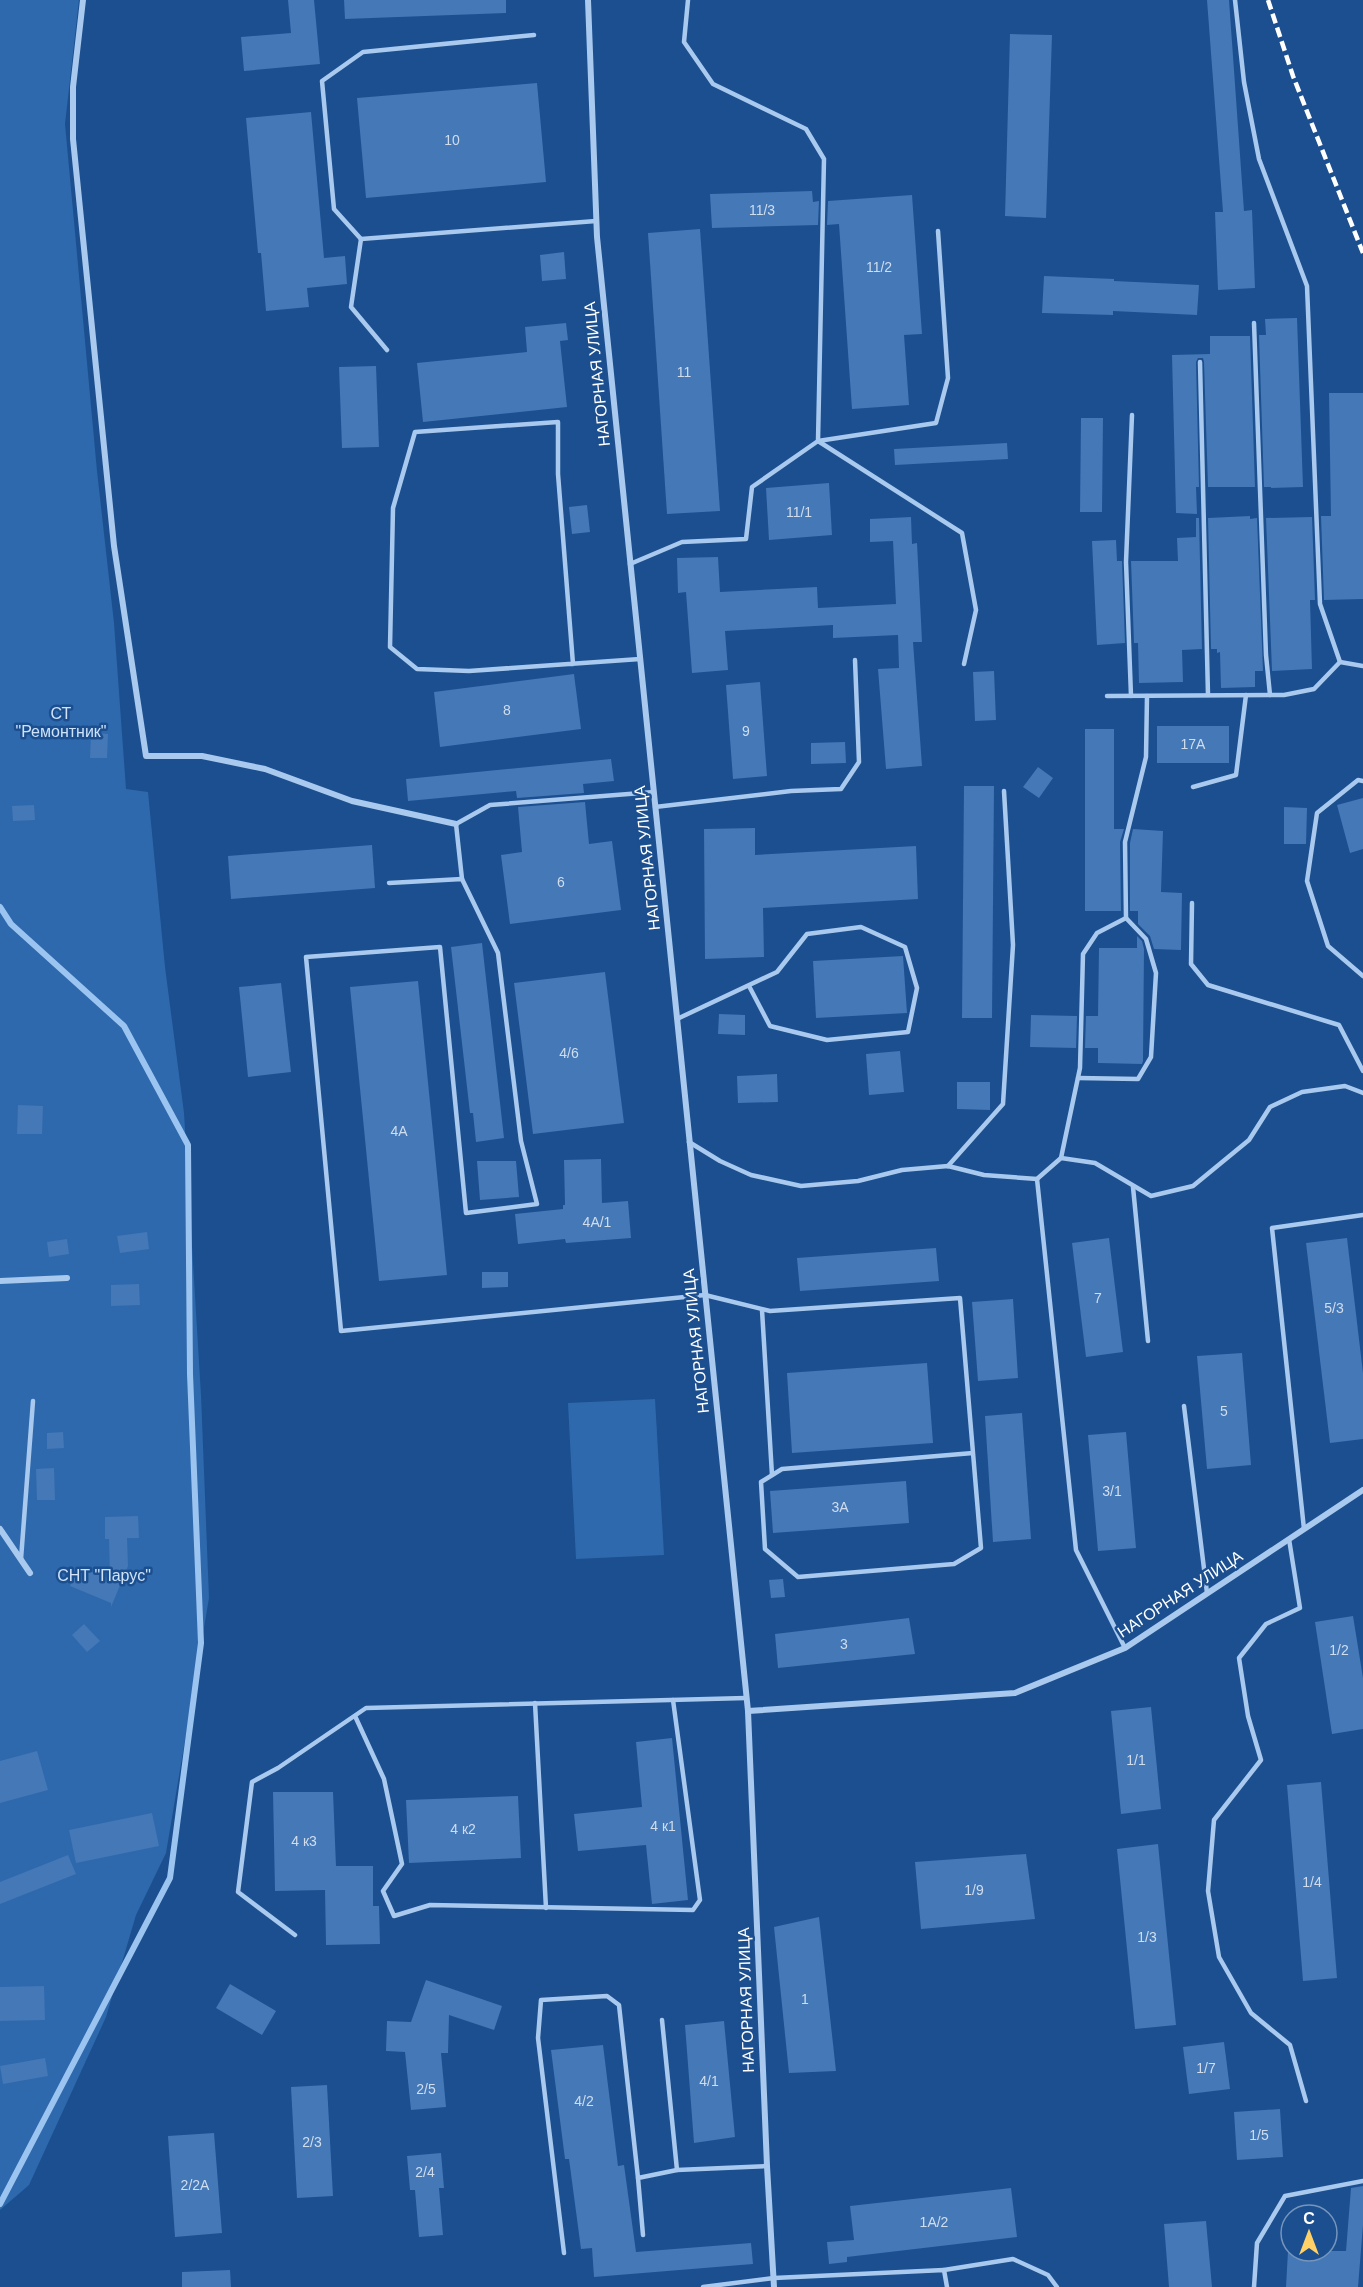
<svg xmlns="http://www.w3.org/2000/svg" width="1363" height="2287" font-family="Helvetica,sans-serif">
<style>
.green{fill:#2e69ad}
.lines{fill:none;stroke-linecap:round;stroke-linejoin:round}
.stream{stroke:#9cc4f0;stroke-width:6}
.building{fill:#4478b7}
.service{stroke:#a9c9ee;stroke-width:4.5}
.minor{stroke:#a9c9ee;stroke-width:6}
.rail{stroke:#fff;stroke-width:4.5;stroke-dasharray:10 4.5;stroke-linecap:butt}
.labels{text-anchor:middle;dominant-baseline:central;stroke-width:5;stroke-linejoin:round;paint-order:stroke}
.number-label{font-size:14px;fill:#d0dded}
.street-label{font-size:16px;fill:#fff;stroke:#1b4f8f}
.park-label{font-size:16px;fill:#cfe3fa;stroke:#1b4f8f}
</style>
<rect width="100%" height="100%" fill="#1b4f8f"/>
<g class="green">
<path d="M 0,0 L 79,0 L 65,124 L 97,471 L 114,623 L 126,789 L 148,792 L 165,967 L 184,1113 L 201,1395 L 209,1598 L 166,1853 L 136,1915 L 106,2017 L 29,2185 L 0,2210 Z"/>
<path d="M 655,1399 L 664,1555 L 576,1559 L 568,1403 Z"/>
</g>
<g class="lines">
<path class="stream" d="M 0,907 L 11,924 L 124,1026 L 188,1145 L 190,1374 L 201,1643 L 170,1878 L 0,2204"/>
</g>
<g class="building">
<path d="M 288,0 L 314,0 L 320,64 L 244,71 L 241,37 L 291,33 Z"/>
<path d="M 344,0 L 506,0 L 506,13 L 345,19 Z"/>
<path d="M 1207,0 L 1229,0 L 1244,211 L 1252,210 L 1255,288 L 1218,290 L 1215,212 L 1223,212 Z"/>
<path d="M 1010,34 L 1052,35 L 1046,218 L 1005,216 Z"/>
<path d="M 537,83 L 546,182 L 366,198 L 357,98 Z"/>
<path d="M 311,112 L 324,258 L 345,256 L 347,284 L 307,288 L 309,307 L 266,311 L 261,253 L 258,253 L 246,118 Z"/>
<path d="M 812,191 L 813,202 L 819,201 L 818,225 L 712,228 L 710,194 Z"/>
<path d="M 912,195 L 922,334 L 904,335 L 909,405 L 852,409 L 839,224 L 827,225 L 828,201 Z"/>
<path d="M 700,229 L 720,511 L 667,514 L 648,233 Z"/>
<path d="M 564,252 L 566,279 L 542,281 L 540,255 Z"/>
<path d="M 1044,276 L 1114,279 L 1114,281 L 1199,285 L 1197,315 L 1113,311 L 1113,315 L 1042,313 Z"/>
<path d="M 1297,318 L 1303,487 L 1271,488 L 1271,487 L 1264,487 L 1259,335 L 1266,335 L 1265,319 Z"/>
<path d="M 566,323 L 568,340 L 560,341 L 567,407 L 423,422 L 417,363 L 527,352 L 525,327 Z"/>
<path d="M 1210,336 L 1250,336 L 1255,487 L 1208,487 L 1204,362 L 1203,358 L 1198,358 L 1196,362 L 1199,487 L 1196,487 L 1197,514 L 1176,513 L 1172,355 L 1210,354 Z"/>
<path d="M 376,366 L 379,447 L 342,448 L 339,367 Z"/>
<path d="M 1329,393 L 1363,393 L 1363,599 L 1324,600 L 1321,516 L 1331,516 Z"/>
<path d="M 1081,418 L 1103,418 L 1102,512 L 1080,512 Z"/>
<path d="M 1007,443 L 1008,459 L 895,465 L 894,449 Z"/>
<path d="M 829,483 L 832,535 L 769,540 L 766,488 Z"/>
<path d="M 587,505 L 590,532 L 572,534 L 569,507 Z"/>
<path d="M 1250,516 L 1250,519 L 1257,518 L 1263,671 L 1255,671 L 1255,687 L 1221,688 L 1220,652 L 1217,653 L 1217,649 L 1211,649 L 1208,518 Z"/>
<path d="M 911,517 L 912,544 L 917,543 L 921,621 L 922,642 L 913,642 L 922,766 L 886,769 L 878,669 L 899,668 L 898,635 L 833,638 L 833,625 L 725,631 L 728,670 L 692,673 L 686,592 L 678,593 L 677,558 L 718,557 L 720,592 L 817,587 L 818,608 L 896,604 L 893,541 L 870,542 L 870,519 Z"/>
<path d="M 1312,517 L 1315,600 L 1310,600 L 1312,669 L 1272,671 L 1266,518 Z"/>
<path d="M 1196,518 L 1199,518 L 1202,649 L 1182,650 L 1183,682 L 1139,683 L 1138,643 L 1134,643 L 1131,561 L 1178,561 L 1177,538 L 1196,537 Z"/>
<path d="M 1116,540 L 1117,561 L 1122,561 L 1125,643 L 1097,645 L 1092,541 Z"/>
<path d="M 994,671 L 996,720 L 975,721 L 973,672 Z"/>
<path d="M 574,674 L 581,729 L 440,747 L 434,692 Z"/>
<path d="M 760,682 L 767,776 L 733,779 L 726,685 Z"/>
<rect x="1157" y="726" width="72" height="37"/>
<path d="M 1085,729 L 1114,729 L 1114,829 L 1124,829 L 1120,842 L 1121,911 L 1085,911 Z"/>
<path d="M 91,733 L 108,734 L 107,758 L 90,758 Z"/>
<path d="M 845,742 L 846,763 L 811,764 L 811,743 Z"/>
<path d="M 611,759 L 614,781 L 583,784 L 584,793 L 517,798 L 516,791 L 408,801 L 406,779 Z"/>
<path d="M 1038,767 L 1053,778 L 1039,798 L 1023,787 Z"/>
<path d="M 964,786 L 994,786 L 992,1018 L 962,1018 Z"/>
<path d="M 1363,798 L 1363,849 L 1350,853 L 1337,805 Z"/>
<path d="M 585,802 L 589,844 L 612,841 L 621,910 L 510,924 L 501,855 L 522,852 L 518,807 Z"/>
<path d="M 34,805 L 35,820 L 13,821 L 12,806 Z"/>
<path d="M 1284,807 L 1307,808 L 1306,844 L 1284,844 Z"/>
<path d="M 755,828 L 755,855 L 916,846 L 918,899 L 763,908 L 764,957 L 705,959 L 704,829 Z"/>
<path d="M 1133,829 L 1163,831 L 1161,892 L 1182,893 L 1181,950 L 1154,949 L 1150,936 L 1138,924 L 1138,911 L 1130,911 L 1130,843 Z"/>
<path d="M 372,845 L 375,888 L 231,899 L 228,856 Z"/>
<path d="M 1137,936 L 1142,941 L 1144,949 L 1143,1061 L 1142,1064 L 1098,1063 L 1098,1048 L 1085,1048 L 1086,1016 L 1098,1016 L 1099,948 L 1137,948 Z"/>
<path d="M 482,943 L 504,1138 L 476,1142 L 473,1113 L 470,1113 L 451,947 Z"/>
<path d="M 903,956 L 907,1013 L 816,1018 L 813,961 Z"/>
<path d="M 605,972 L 624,1123 L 533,1134 L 514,983 Z"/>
<path d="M 418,981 L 447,1275 L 379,1281 L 350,987 Z"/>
<path d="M 281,983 L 291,1072 L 248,1077 L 239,987 Z"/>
<path d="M 719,1014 L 745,1015 L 745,1035 L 718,1034 Z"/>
<path d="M 1031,1015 L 1077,1016 L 1076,1048 L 1030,1047 Z"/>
<path d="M 900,1051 L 904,1092 L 869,1095 L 866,1054 Z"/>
<path d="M 777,1074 L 778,1102 L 738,1103 L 737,1076 Z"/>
<path d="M 957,1082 L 990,1082 L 990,1110 L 957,1109 Z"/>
<path d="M 18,1105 L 43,1106 L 42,1134 L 17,1134 Z"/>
<path d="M 601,1159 L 602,1203 L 628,1201 L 631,1238 L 566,1243 L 565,1239 L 518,1244 L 515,1214 L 563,1209 L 563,1205 L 565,1205 L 564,1160 Z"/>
<path d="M 477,1161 L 516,1161 L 519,1197 L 480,1200 Z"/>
<path d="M 147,1232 L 149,1249 L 120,1253 L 117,1236 Z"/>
<path d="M 1109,1238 L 1123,1352 L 1086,1357 L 1072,1243 Z"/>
<path d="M 1347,1238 L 1363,1373 L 1363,1439 L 1330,1443 L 1306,1243 Z"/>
<path d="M 67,1239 L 69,1254 L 49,1257 L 47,1242 Z"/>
<path d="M 936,1248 L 939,1281 L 800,1291 L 797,1258 Z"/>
<path d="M 482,1272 L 508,1272 L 508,1287 L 482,1288 Z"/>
<path d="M 139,1284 L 140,1305 L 111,1306 L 111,1285 Z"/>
<path d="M 1013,1299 L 1018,1378 L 978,1381 L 972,1302 Z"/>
<path d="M 1242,1353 L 1251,1465 L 1207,1469 L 1197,1356 Z"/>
<path d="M 927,1363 L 933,1443 L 792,1453 L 787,1373 Z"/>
<path d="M 1022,1413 L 1031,1539 L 993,1542 L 985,1416 Z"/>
<path d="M 63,1432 L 64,1448 L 47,1449 L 47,1433 Z"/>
<path d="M 1126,1432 L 1136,1548 L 1098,1551 L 1088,1435 Z"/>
<path d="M 54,1468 L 55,1500 L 37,1500 L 36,1469 Z"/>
<path d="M 906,1481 L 909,1523 L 773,1533 L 770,1491 Z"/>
<path d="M 138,1516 L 139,1538 L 127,1538 L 128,1566 L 111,1607 L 111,1603 L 70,1586 L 78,1566 L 110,1579 L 109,1539 L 105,1539 L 105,1517 Z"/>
<path d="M 783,1579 L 785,1597 L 771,1598 L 769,1580 Z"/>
<path d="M 1353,1616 L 1363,1678 L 1363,1729 L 1332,1734 L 1315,1622 Z"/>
<path d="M 909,1618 L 915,1654 L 778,1668 L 775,1634 Z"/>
<path d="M 84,1624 L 100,1641 L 87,1652 L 72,1635 Z"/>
<path d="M 1151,1707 L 1161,1809 L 1121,1814 L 1111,1711 Z"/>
<path d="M 672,1738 L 688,1900 L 652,1904 L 646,1845 L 578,1851 L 574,1814 L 642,1807 L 636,1742 Z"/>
<path d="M 37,1751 L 48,1790 L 0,1803 L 0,1761 Z"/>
<path d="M 1321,1782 L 1337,1978 L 1303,1981 L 1287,1785 Z"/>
<path d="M 273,1792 L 333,1792 L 336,1866 L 373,1866 L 373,1906 L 379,1906 L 380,1944 L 326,1945 L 325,1890 L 275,1891 Z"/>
<path d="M 518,1796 L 521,1858 L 409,1863 L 406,1800 Z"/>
<path d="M 152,1813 L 159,1846 L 76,1863 L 69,1830 Z"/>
<path d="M 1158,1844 L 1176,2025 L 1135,2029 L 1117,1849 Z"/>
<path d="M 1026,1854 L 1035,1919 L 921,1929 L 915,1862 Z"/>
<path d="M 68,1855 L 76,1874 L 0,1904 L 0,1882 Z"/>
<path d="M 819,1917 L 836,2071 L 789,2073 L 774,1927 Z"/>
<path d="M 426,1980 L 502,2006 L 494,2030 L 449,2015 L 448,2053 L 441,2053 L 446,2107 L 411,2110 L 405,2052 L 386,2051 L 387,2021 L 411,2022 Z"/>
<path d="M 230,1984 L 276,2011 L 262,2035 L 216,2008 Z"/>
<path d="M 44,1986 L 45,2020 L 0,2021 L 0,1987 Z"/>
<path d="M 724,2021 L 735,2137 L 694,2143 L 685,2025 Z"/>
<path d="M 1224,2042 L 1230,2089 L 1189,2094 L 1183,2047 Z"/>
<path d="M 603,2045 L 618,2166 L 624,2165 L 636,2252 L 751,2243 L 753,2264 L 594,2277 L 592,2248 L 581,2249 L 569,2159 L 565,2159 L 551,2050 Z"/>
<path d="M 45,2058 L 48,2076 L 3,2084 L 0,2066 Z"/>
<path d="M 327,2085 L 333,2196 L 297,2198 L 291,2087 Z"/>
<path d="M 1280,2109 L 1283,2157 L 1237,2160 L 1234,2112 Z"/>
<path d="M 214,2133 L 222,2233 L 175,2237 L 168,2136 Z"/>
<path d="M 441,2153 L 444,2188 L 439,2188 L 443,2235 L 419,2237 L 415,2190 L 410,2190 L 407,2156 Z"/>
<path d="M 1363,2186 L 1363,2225 L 1358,2287 L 1286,2287 L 1288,2251 L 1346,2251 L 1351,2188 Z"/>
<path d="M 1011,2188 L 1017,2237 L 847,2257 L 847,2262 L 829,2264 L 827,2242 L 854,2240 L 850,2206 Z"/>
<path d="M 1206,2221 L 1212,2287 L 1169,2287 L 1164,2224 Z"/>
<path d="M 230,2270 L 231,2287 L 182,2287 L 182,2272 Z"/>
</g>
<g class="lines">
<g class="service">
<path d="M 1235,0 L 1244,82 L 1259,159 L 1307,286 L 1320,604 L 1340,662"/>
<path d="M 534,35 L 363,52 L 322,81 L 334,209 L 361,239 L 596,221"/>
<path d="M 938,231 L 948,378 L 936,423 L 818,441 L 962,533 L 976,610 L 964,664"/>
<path d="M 361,239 L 351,307 L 387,350"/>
<path d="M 1254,323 L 1266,655 L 1270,695"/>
<path d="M 1200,362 L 1208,695"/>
<path d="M 630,564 L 682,542 L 746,539 L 752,487 L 818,441 L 824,159 L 806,129 L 713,84 L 684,42 L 688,0"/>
<path d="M 573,664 L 558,474 L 558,422 L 415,432 L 393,508 L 390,647 L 417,669 L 469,671 L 640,659"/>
<path d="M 1107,696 L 1284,695 L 1314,689 L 1340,662 L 1363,666"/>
<path d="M 1131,696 L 1126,562 L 1132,415"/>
<path d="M 1363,781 L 1358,780 L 1317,813 L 1307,881 L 1328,946 L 1363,976"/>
<path d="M 1193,787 L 1236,775 L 1246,695"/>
<path d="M 655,807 L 791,791 L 841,789 L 859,762 L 855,660"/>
<path d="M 462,879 L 456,824 L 490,805 L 654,792"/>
<path d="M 389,883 L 462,879 L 498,953 L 521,1141 L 537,1204 L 466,1213 L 440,947 L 306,957 L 341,1331 L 705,1295 L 770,1311 L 960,1298 L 981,1548 L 954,1564 L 798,1577 L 765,1549 L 761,1482 L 782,1469 L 973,1453"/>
<path d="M 1192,903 L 1191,964 L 1208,985 L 1339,1025 L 1363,1071"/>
<path d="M 677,1019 L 777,972 L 807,934 L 861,927 L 905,947 L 917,988 L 908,1032 L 827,1040 L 770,1026 L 749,986"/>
<path d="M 1078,1078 L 1138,1079 L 1151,1057 L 1156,973 L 1146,939 L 1126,918"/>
<path d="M 689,1142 L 720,1161 L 751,1175 L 801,1186 L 858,1181 L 902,1170 L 948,1166 L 984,1175 L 1037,1179 L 1061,1158 L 1095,1163 L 1151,1196 L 1193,1186 L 1249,1140 L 1270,1107 L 1302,1092 L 1345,1086 L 1363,1093"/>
<path d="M 1061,1158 L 1080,1068 L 1083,954 L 1097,933 L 1126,918 L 1125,842 L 1146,757 L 1147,696"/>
<path d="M 948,1166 L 1003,1104 L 1013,945 L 1004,791"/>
<path d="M 1037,1179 L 1076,1550 L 1125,1648"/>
<path d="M 1133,1187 L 1148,1341"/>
<path d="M 762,1310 L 772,1475"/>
<path d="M 1184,1406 L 1207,1593"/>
<path d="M 1304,1529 L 1272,1228 L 1363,1215"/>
<path d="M 1289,1539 L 1300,1608 L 1266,1624 L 1239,1658 L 1248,1716 L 1261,1760 L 1214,1820 L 1208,1891 L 1219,1957 L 1251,2013 L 1290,2045 L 1306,2101"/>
<path d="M 21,1559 L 33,1401"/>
<path d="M 535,1703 L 546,1908"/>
<path d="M 355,1716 L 384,1779 L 402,1864 L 383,1891 L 394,1916 L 430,1905 L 693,1910 L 700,1900 L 673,1700"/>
<path d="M 295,1935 L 238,1892 L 252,1782 L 278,1768 L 366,1708 L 746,1698"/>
<path d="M 662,2020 L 677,2170"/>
<path d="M 643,2235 L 638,2178 L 677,2170 L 767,2166"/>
<path d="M 564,2253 L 538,2038 L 541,2000 L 607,1996 L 619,2005 L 638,2178"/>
<path d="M 944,2270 L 1013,2259 L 1048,2275 L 1057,2287"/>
<path d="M 703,2287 L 774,2278 L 944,2270 L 947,2287"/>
<path d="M 1254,2287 L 1257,2243 L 1285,2196 L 1363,2181"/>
</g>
<g class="minor">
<path d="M 83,0 L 73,87 L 73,139 L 114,546 L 146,756 L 202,756 L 265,769 L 352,801 L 456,824"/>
<path d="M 588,0 L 597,237 L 748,1711 L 767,2166 L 774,2287"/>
<path d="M 0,1281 L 67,1278"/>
<path d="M 0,1529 L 30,1573"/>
<path d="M 748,1711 L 1015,1693 L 1125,1648 L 1363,1490"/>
</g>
<path class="rail" d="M 1268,0 L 1293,76 L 1363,253"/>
</g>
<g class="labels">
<g class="number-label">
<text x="452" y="140">10</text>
<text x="762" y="210">11/3</text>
<text x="879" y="267">11/2</text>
<text x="684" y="372">11</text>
<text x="799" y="512">11/1</text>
<text x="507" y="710">8</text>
<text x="746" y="731">9</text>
<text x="1193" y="744">17А</text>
<text x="561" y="882">6</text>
<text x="569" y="1053">4/6</text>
<text x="399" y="1131">4А</text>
<text x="597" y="1222">4А/1</text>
<text x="1098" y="1298">7</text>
<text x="1334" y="1308">5/3</text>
<text x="1224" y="1411">5</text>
<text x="1112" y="1491">3/1</text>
<text x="840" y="1507">3А</text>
<text x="844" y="1644">3</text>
<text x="1339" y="1650">1/2</text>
<text x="1136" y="1760">1/1</text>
<text x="663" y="1826">4 к1</text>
<text x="463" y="1829">4 к2</text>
<text x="304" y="1841">4 к3</text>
<text x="1312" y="1882">1/4</text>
<text x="974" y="1890">1/9</text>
<text x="1147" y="1937">1/3</text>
<text x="805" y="1999">1</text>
<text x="1206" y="2068">1/7</text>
<text x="709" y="2081">4/1</text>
<text x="426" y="2089">2/5</text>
<text x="584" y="2101">4/2</text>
<text x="1259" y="2135">1/5</text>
<text x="312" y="2142">2/3</text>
<text x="425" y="2172">2/4</text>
<text x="195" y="2185">2/2А</text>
<text x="934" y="2222">1А/2</text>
</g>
<g class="street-label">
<text transform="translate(597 374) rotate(-96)">НАГОРНАЯ УЛИЦА</text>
<text transform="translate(647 858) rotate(-96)">НАГОРНАЯ УЛИЦА</text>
<text transform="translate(696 1341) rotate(-96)">НАГОРНАЯ УЛИЦА</text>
<text transform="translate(1180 1594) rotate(-33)">НАГОРНАЯ УЛИЦА</text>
<text transform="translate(746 2000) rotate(-92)">НАГОРНАЯ УЛИЦА</text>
</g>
<g class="park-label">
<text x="61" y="713">СТ<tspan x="61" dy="18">"Ремонтник"</tspan></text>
<text x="104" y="1575">СНТ "Парус"</text>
</g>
</g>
<g transform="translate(1309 2233)"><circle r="28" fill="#1b4f8f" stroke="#7695bc" stroke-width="1.5"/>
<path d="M0-4.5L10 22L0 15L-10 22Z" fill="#ffd166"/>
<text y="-9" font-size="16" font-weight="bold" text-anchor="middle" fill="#ffffff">С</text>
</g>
</svg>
